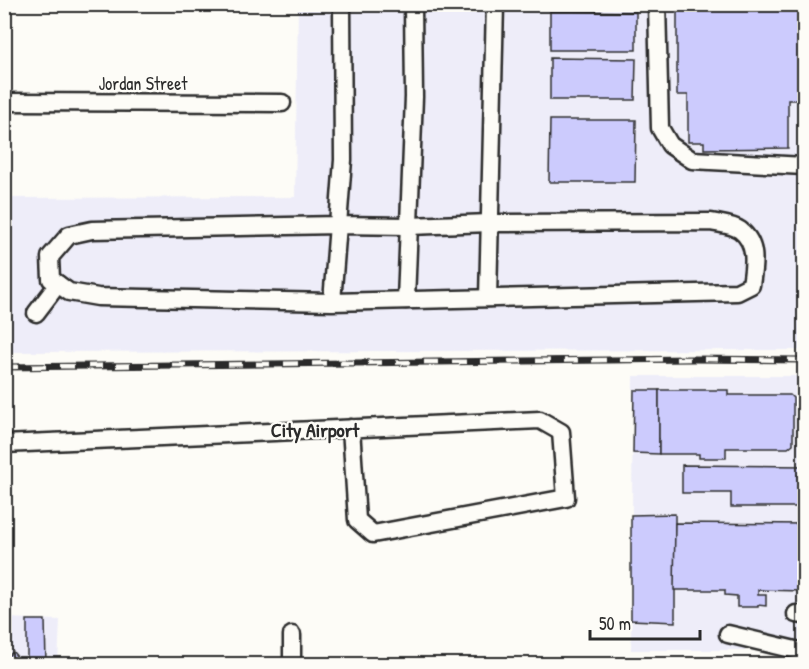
<svg xmlns="http://www.w3.org/2000/svg" width="809" height="669" font-family="'Patrick Hand',sans-serif">
<style>
.built{fill:#eeedf9}
.building{fill:#cccbfd;stroke:#2b2b2b;stroke-width:1.5}
.lines{fill:none;stroke-linecap:round;stroke-linejoin:round}
.minor-casing{stroke:#2b2b2b;stroke-width:21}
.minor{stroke:#fdfcf7;stroke-width:16}
.rail-casing{stroke:#2b2b2b;stroke-width:7}
.rail{stroke:#fdfcf7;stroke-width:4.5;stroke-dasharray:14;stroke-linecap:butt}
.labels{text-anchor:middle;dominant-baseline:central;stroke-width:4.5;stroke-linejoin:round;paint-order:stroke}
.street-label{font-size:18px;fill:#2b2b2b;stroke:#fdfcf7}
.neighbourhood-label{font-size:20px;font-weight:bold;fill:#2b2b2b;stroke:#fdfcf7}
</style>
<rect width="100%" height="100%" fill="#fdfcf7"/>
<filter id="ink" filterUnits="userSpaceOnUse"><feTurbulence type="fractalNoise" baseFrequency=".0167" numOctaves="2"/><feDisplacementMap in="SourceGraphic" scale="12" xChannelSelector="R" yChannelSelector="G"/><feConvolveMatrix kernelMatrix="1 2 1 2 8 2 1 2 1" color-interpolation-filters="sRGB"/></filter>
<g filter="url(#ink)">
<g class="built">
<path d="M 298,5 L 804,5 L 804,350 L 5,352 L 4,198 L 295,197 Z"/>
<path d="M 633,376 L 800,376 L 799,391 L 804,413 L 804,661 L 771,650 L 631,650 Z"/>
<path d="M 5,618 L 60,620 L 58,664 L 5,664 Z"/>
</g>
<g class="building">
<path d="M 677,4 L 803,4 L 804,100 L 788,100 L 788,148 L 704,149 L 704,142 L 688,142 L 688,95 L 677,95 Z"/>
<path d="M 550,11 L 636,12 L 636,50 L 550,50 Z"/>
<path d="M 550,58 L 636,59 L 635,100 L 550,100 Z"/>
<path d="M 550,120 L 636,120 L 635,182 L 549,182 Z"/>
<path d="M 634,390 L 659,390 L 659,454 L 633,453 Z"/>
<path d="M 659,390 L 728,390 L 728,395 L 790,395 L 793,398 L 793,444 L 788,448 L 726,448 L 726,458 L 699,458 L 699,454 L 659,454 Z"/>
<path d="M 682,465 L 804,466 L 804,507 L 731,507 L 731,493 L 682,493 Z"/>
<path d="M 675,514 L 675,622 L 631,620 L 631,515 Z"/>
<path d="M 675,523 L 804,524 L 804,591 L 758,590 L 758,595 L 766,595 L 766,606 L 758,605 L 758,607 L 737,607 L 737,596 L 725,595 L 725,590 L 674,590 Z"/>
<path d="M 27,620 L 45,620 L 46,664 L 32,664 L 27,660 Z"/>
<path d="M 13,652 L 23,664 L 4,664 L 4,659 Z"/>
</g>
<g class="lines">
<defs>
<g id="minor">
<path d="M 657,4 L 660,128 L 670,145 L 692,160 L 804,166"/>
<path d="M 4,102 L 282,103"/>
<path d="M 488,298 L 495,4"/>
<path d="M 406,300 L 414,97 L 413,4"/>
<path d="M 332,302 L 98,297 L 69,292 L 51,279 L 50,257 L 69,235 L 92,230 L 338,225 L 409,226 L 490,223 L 711,222 C 720,224 733,225 740,230 C 758,244 754,265 751,285 L 737,292 L 332,302 L 343,160 L 342,4"/>
<path d="M 36,313 L 58,284"/>
<path d="M 4,444 L 540,420 L 561,432 L 566,498 L 373,534 L 357,520 L 351,428"/>
<path d="M 796,614 L 804,615"/>
<path d="M 728,634 L 804,652"/>
<path d="M 292,635 L 292,664"/>
</g>
</defs>
<use href="#minor" class="minor-casing"/>
<use href="#minor" class="minor"/>
<defs>
<path id="rail" d="M 4,367 L 693,359 L 804,360"/>
</defs>
<use href="#rail" class="rail-casing"/>
<use href="#rail" class="rail"/>
</g>
</g>
<g class="labels">
<g class="street-label">
<text x="143" y="83">Jordan Street</text>
</g>
<g class="neighbourhood-label">
<text x="315" y="429">City Airport</text>
</g>
</g>
<rect width="809" height="669" fill="none" stroke="#fdfcf7" stroke-width="24"/>
<rect x="12" y="12" width="785" height="645" fill="none" stroke="#2b2b2b" stroke-width="2" filter="url(#ink)"/>
<path d="M590 630v9h110v-9" fill="none" stroke="#2b2b2b" stroke-width="3"/>
<text x="599" y="630" font-size="18" fill="#2b2b2b" stroke="#fdfcf7" stroke-width="4.5" paint-order="stroke">50 m</text>
</svg>
